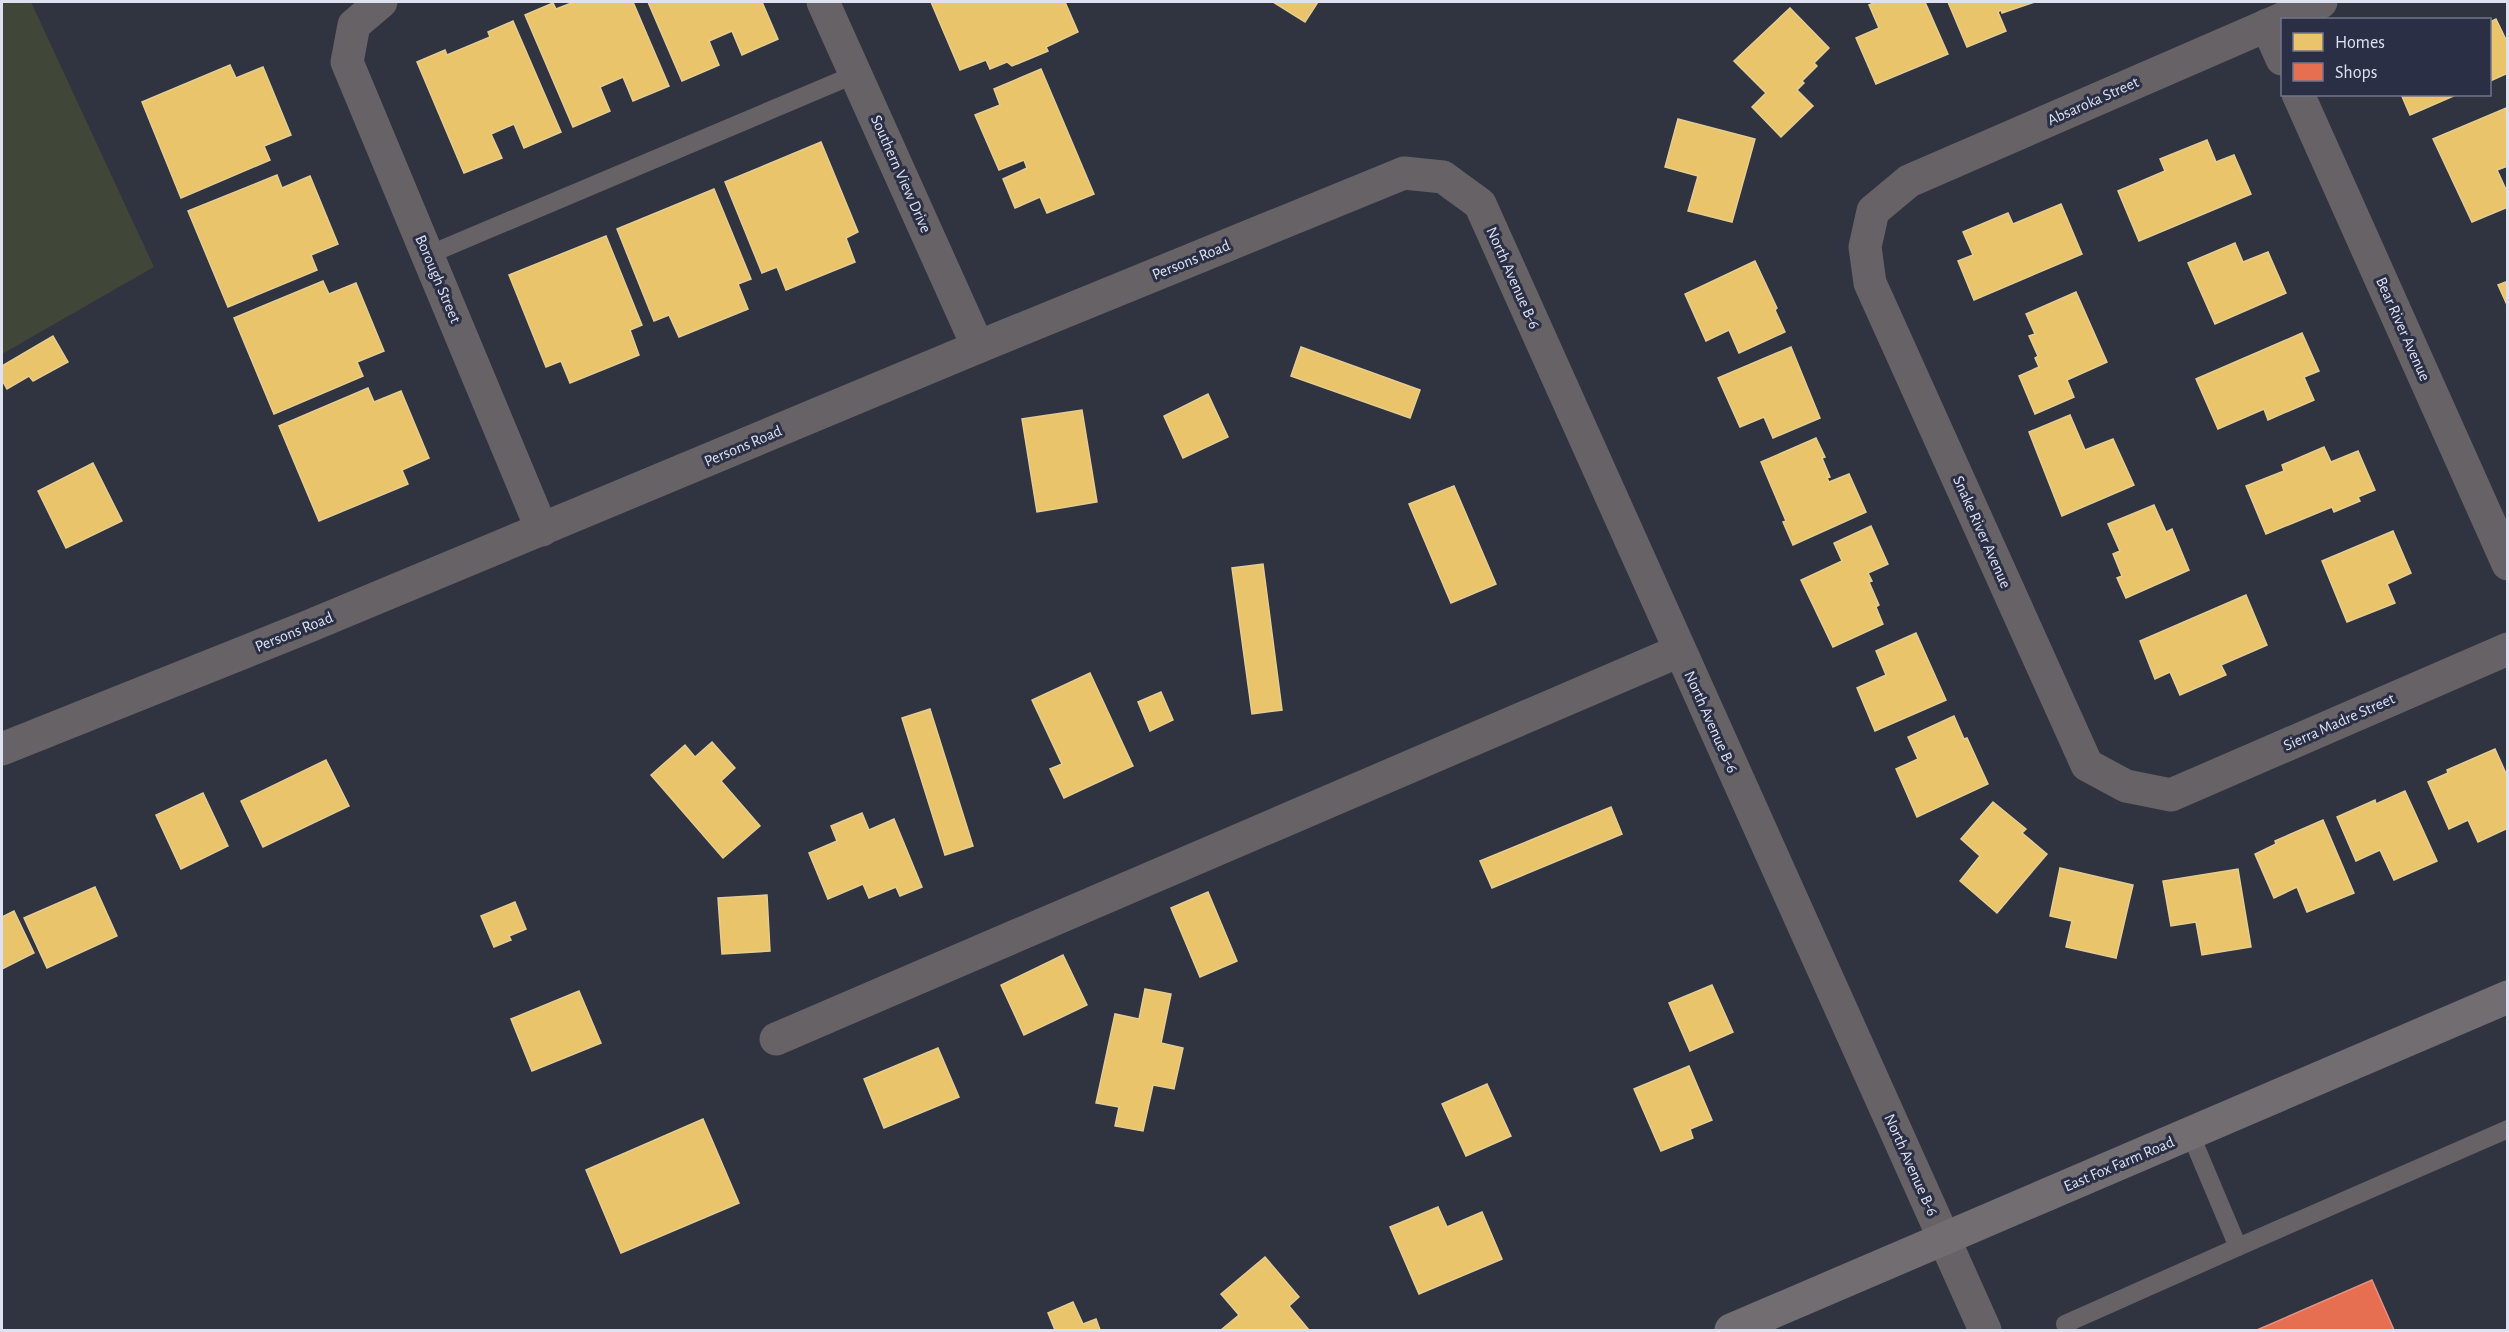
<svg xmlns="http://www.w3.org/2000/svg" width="2509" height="1332" font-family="'Alegreya Sans',sans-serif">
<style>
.green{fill:#404638}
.homes{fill:#e9c46a;stroke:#e5cd92;stroke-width:1.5}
.shops{fill:#e76f51;stroke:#e49181;stroke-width:1.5}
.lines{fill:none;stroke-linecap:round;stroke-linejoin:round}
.service{stroke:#666265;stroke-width:18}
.minor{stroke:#666265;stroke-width:33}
.secondary{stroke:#716d70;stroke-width:33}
.labels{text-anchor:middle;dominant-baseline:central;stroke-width:6;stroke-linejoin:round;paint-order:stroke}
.street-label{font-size:16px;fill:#dde1f0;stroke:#2a2f46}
</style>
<rect width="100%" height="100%" fill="#303340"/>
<path class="green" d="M 2,2 L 31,2 L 154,267 L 2,354 Z"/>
<g class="homes">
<path d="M 574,2 L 633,2 L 669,86 L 633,101 L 623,77 L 600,87 L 610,111 L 573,127 L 525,15 L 553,3 L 556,9 Z"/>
<path d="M 648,2 L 762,2 L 778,39 L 742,55 L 732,31 L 709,41 L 719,65 L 682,81 Z"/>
<path d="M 931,2 L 1065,2 L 1078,32 L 1046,47 L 1048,51 L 1012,66 L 1007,62 L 990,69 L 986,60 L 960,70 Z"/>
<path d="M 1273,2 L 1318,2 L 1305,22 Z"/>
<path d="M 1876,2 L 1925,2 L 1948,54 L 1876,84 L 1856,38 L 1879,28 L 1869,5 Z"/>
<path d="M 1948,2 L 2035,2 L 2002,13 L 2001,10 L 1998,12 L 2006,31 L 1967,47 Z"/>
<path d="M 1790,8 L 1829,48 L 1814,63 L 1817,66 L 1802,81 L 1804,83 L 1797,90 L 1813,106 L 1781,137 L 1752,107 L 1766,93 L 1734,61 Z"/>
<path d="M 2496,19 L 2508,44 L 2508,73 L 2490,81 L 2490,22 Z"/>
<path d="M 513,21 L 561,132 L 524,148 L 514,124 L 491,134 L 502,158 L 464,173 L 417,62 L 445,50 L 447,55 L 490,37 L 488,32 Z"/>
<path d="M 230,65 L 236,78 L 263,67 L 291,135 L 264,146 L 270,160 L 181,198 L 142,102 Z"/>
<path d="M 1041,69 L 1094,194 L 1047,213 L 1040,197 L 1015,208 L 1003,179 L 1027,168 L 1024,160 L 999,170 L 975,115 L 1000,105 L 994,89 Z"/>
<path d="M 2401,94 L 2458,94 L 2410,115 Z"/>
<path d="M 2506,108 L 2508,166 L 2497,170 L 2508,194 L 2508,207 L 2472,222 L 2433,139 Z"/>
<path d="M 1678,119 L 1755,139 L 1732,222 L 1688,211 L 1698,176 L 1665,167 Z"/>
<path d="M 2207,140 L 2216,162 L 2234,155 L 2251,194 L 2139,241 L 2118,191 L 2165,171 L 2160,159 Z"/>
<path d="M 821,142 L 858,232 L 846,238 L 855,262 L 786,290 L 777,267 L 762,273 L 725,182 Z"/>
<path d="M 277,175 L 282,188 L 310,176 L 338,244 L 311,255 L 317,270 L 228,307 L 188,211 Z"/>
<path d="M 714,189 L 751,279 L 738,284 L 748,309 L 679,337 L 669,315 L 654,321 L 617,229 Z"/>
<path d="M 2061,204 L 2082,254 L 1974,300 L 1958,261 L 1973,255 L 1963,232 L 2008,213 L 2013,224 Z"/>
<path d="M 606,236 L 642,325 L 630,330 L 639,355 L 570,383 L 561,361 L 546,367 L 509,275 Z"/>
<path d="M 2235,243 L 2243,262 L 2268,252 L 2286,293 L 2215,324 L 2188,263 Z"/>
<path d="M 1755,261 L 1777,308 L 1775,310 L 1785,332 L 1739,353 L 1729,330 L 1706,341 L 1685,294 Z"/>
<path d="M 323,281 L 329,294 L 356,283 L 384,351 L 357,362 L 363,376 L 274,414 L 234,318 Z"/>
<path d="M 2508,281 L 2508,307 L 2498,285 Z"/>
<path d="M 2076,292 L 2107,362 L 2067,380 L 2074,397 L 2035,414 L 2019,376 L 2039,367 L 2035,358 L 2038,356 L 2029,336 L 2035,334 L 2026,314 Z"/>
<path d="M 2302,333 L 2319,371 L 2304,377 L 2314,400 L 2268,420 L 2264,409 L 2218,429 L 2196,379 Z"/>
<path d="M 53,336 L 68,362 L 33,381 L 29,376 L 7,389 L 2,380 L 2,366 Z"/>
<path d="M 1301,347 L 1420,390 L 1410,418 L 1291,376 Z"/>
<path d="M 1791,347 L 1820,418 L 1773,438 L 1764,417 L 1740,427 L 1718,378 Z"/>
<path d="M 368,388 L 374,402 L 401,391 L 429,458 L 402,470 L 408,484 L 319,521 L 279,426 Z"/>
<path d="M 1208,394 L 1228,437 L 1183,458 L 1164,416 Z"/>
<path d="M 1082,410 L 1097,502 L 1037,512 L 1022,419 Z"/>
<path d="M 2070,415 L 2085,450 L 2113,439 L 2134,485 L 2062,516 L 2029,432 Z"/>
<path d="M 1816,438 L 1825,457 L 1822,458 L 1830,477 L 1827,478 L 1829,482 L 1849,474 L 1866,512 L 1793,545 L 1783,522 L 1786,521 L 1761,462 Z"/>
<path d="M 2324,447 L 2331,462 L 2358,451 L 2375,490 L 2358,497 L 2360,501 L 2334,512 L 2332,507 L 2266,534 L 2246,486 L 2284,471 L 2282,465 Z"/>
<path d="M 93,463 L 122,521 L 66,548 L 38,491 Z"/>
<path d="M 1454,486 L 1496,584 L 1451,603 L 1409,504 Z"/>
<path d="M 2154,505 L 2166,532 L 2172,529 L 2189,570 L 2126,598 L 2117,578 L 2122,576 L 2113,554 L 2120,551 L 2108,524 Z"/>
<path d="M 1871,526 L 1888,564 L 1868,573 L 1872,581 L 1869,582 L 1879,605 L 1876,607 L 1883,624 L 1833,647 L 1801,580 L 1842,561 L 1834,543 Z"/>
<path d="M 2393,531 L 2411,573 L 2387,584 L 2395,603 L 2347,622 L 2322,561 Z"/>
<path d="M 1263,564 L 1282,710 L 1252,714 L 1232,568 Z"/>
<path d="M 2246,595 L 2267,645 L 2221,665 L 2226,675 L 2180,695 L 2170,672 L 2155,679 L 2140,641 Z"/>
<path d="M 1916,633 L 1946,700 L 1875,731 L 1857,688 L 1886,675 L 1876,651 Z"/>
<path d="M 1090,673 L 1133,766 L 1064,798 L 1050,769 L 1062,764 L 1032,700 Z"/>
<path d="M 1161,692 L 1173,720 L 1150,731 L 1138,702 Z"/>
<path d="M 930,709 L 973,846 L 945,855 L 902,718 Z"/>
<path d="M 1954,716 L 1964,739 L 1967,738 L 1988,784 L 1917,817 L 1896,769 L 1918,759 L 1908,737 Z"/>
<path d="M 712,742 L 735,768 L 721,781 L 760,826 L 723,858 L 651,775 L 685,745 L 695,757 Z"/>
<path d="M 2495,749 L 2508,778 L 2508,828 L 2478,842 L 2468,820 L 2449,829 L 2428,782 L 2448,773 L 2447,770 Z"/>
<path d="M 326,760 L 349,806 L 263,847 L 241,801 Z"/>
<path d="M 2405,791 L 2437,861 L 2394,880 L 2380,850 L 2356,861 L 2337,817 L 2375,800 L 2376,804 Z"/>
<path d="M 203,793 L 228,846 L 181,869 L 156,815 Z"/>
<path d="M 1993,802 L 2026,829 L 2022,833 L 2047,854 L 1997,913 L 1960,881 L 1980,856 L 1961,839 Z"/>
<path d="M 1611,807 L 1622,834 L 1492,888 L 1480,861 Z"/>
<path d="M 862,813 L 869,830 L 894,819 L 922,887 L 900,896 L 896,887 L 869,898 L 863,884 L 828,899 L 809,853 L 837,841 L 831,826 Z"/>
<path d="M 2323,820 L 2354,893 L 2307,912 L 2297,887 L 2274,898 L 2255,854 L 2276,844 L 2275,841 Z"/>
<path d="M 2060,868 L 2133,885 L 2116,958 L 2066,947 L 2072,921 L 2050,916 Z"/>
<path d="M 2238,869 L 2251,947 L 2202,955 L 2196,922 L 2171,926 L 2163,881 Z"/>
<path d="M 95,887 L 117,936 L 47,968 L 24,918 Z"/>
<path d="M 1208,892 L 1237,961 L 1200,977 L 1171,908 Z"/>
<path d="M 767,895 L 770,951 L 722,954 L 718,898 Z"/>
<path d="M 515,902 L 526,929 L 509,936 L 511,940 L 494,947 L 481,916 Z"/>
<path d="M 14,911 L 34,953 L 2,969 L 2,917 Z"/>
<path d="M 1063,955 L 1087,1005 L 1024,1035 L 1001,985 Z"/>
<path d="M 1712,985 L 1733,1032 L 1690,1051 L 1669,1003 Z"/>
<path d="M 1145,989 L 1171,994 L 1161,1043 L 1183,1048 L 1174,1089 L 1153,1085 L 1143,1131 L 1115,1126 L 1119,1107 L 1096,1103 L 1115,1014 L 1139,1019 Z"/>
<path d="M 579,991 L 601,1043 L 532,1071 L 511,1019 Z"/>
<path d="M 938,1048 L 959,1097 L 884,1128 L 864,1079 Z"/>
<path d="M 1689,1066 L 1712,1120 L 1690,1129 L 1693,1138 L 1661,1151 L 1634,1089 Z"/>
<path d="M 1487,1084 L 1511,1136 L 1466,1156 L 1442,1104 Z"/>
<path d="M 703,1119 L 739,1203 L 621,1253 L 586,1170 Z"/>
<path d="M 1438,1207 L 1447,1227 L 1482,1212 L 1502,1259 L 1419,1294 L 1390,1227 Z"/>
<path d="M 1265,1257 L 1299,1297 L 1289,1306 L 1309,1330 L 1221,1330 L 1239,1315 L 1221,1294 Z"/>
<path d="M 1073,1302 L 1083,1324 L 1096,1319 L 1100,1330 L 1055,1330 L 1048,1313 Z"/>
</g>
<path class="shops" d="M 2372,1280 L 2394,1330 L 2257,1330 Z"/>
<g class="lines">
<g class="service">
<path d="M 428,255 L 856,74"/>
<path d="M 2238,1247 L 2508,1129"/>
<path d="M 2065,1324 L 2238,1247 L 2190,1133"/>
</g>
<g class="minor">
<path d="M 381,2 L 354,25 L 347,62 L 542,530"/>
<path d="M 823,2 L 978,347"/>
<path d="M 2321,2 L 1909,181 L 1873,211 L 1865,247 L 1870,283 L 2087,765 L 2126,786 L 2171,795 L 2508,649"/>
<path d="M 2267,25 L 2282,59"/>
<path d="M 2298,94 L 2508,564"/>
<path d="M 2,749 L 307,627 L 978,347 L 1404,173 L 1443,177 L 1480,204 L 1985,1330"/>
<path d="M 776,1039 L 1679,651"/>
</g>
<path class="secondary" d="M 1731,1330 L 2508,997"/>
</g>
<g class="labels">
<g class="street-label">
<text transform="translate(2093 101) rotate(-24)">Absaroka Street</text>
<text transform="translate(901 174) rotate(66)">Southern View Drive</text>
<text transform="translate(1191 260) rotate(-22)">Persons Road</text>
<text transform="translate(1513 278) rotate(66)">North Avenue B-6</text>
<text transform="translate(438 279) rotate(67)">Borough Street</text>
<text transform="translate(2403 329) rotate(66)">Bear River Avenue</text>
<text transform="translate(743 446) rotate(-23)">Persons Road</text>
<text transform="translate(1982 532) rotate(66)">Snake River Avenue</text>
<text transform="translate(294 632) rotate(-22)">Persons Road</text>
<text transform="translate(1711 722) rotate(66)">North Avenue B-6</text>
<text transform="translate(2339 722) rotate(-24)">Sierra Madre Street</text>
<text transform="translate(2119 1164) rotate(-23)">East Fox Farm Road</text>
<text transform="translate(1911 1165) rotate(66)">North Avenue B-6</text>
</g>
</g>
<rect width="2509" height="1332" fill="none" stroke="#dde1f0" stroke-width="6"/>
<rect x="2281" y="18" width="210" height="78" fill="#2a2f46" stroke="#72768a" stroke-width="1.5"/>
<rect x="2293" y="33" width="30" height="18" fill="#e9c46a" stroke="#72768a" stroke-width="1.5"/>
<text x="2335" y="48" font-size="18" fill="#dde1f0">Homes</text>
<rect x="2293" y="63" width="30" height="18" fill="#e76f51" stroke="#72768a" stroke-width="1.5"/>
<text x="2335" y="78" font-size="18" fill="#dde1f0">Shops</text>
</svg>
